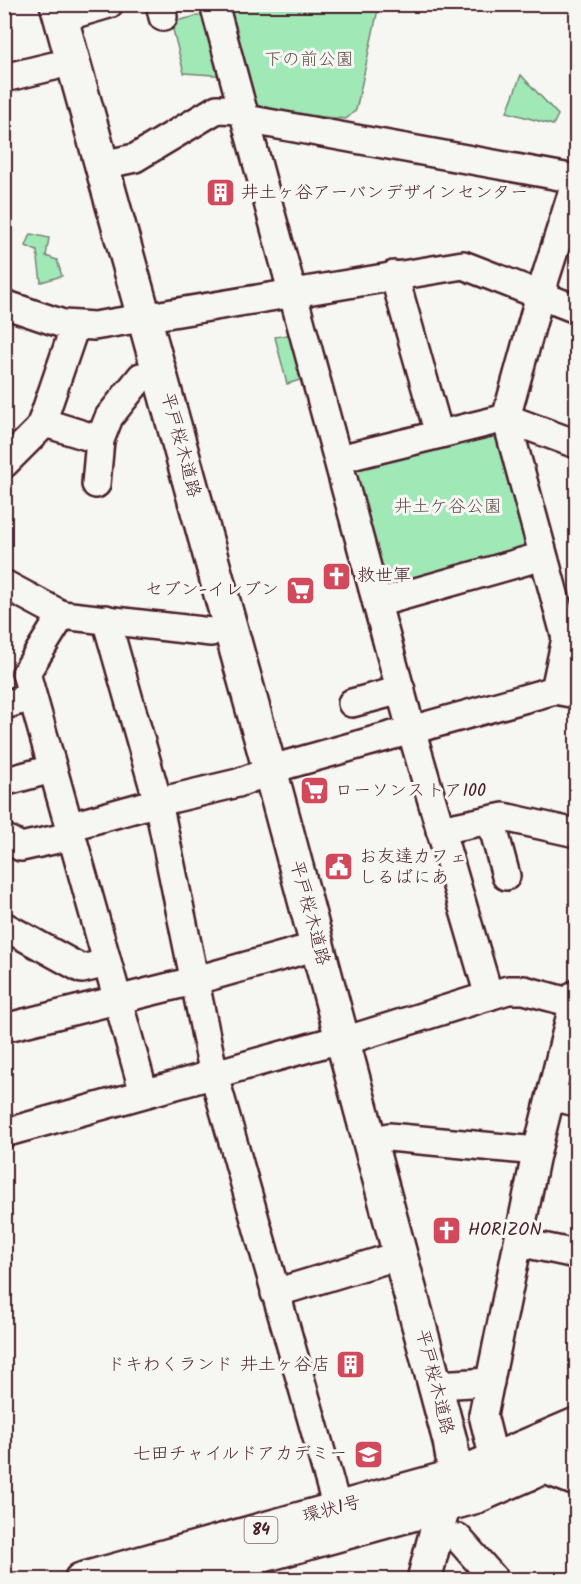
<svg xmlns="http://www.w3.org/2000/svg" width="581" height="1584" font-family="Kalam,'Klee One',sans-serif">
<style>
.green{fill:#a0e8b6;stroke:#758470;stroke-width:1.5}
.lines{fill:none;stroke-linecap:round;stroke-linejoin:round}
.minor-casing{stroke:#4a1f2b;stroke-width:32}
.major-casing{stroke:#4a1f2b;stroke-width:38}
.minor{stroke:#f6f6f2;stroke-width:27}
.major{stroke:#f6f6f2;stroke-width:33}
.labels{text-anchor:middle;dominant-baseline:central;stroke-width:6;stroke-linejoin:round;paint-order:stroke}
.shield{fill:#f6f6f2;stroke:#7e6067;stroke-width:1.5}
.shield-label{font-size:16px;font-weight:bold;fill:#4a1f2b}
.park-label{font-size:18px;fill:#60514e;stroke:#f6f6f2}
.poi-label{font-size:18px;fill:#4a1f2b;stroke:#f6f6f2;text-anchor:start}
.street-label{font-size:18px;fill:#4a1f2b;stroke:#f6f6f2}
</style>
<rect width="100%" height="100%" fill="#f6f6f2"/>
<filter id="ink" filterUnits="userSpaceOnUse"><feTurbulence type="fractalNoise" baseFrequency=".0167" numOctaves="2"/><feDisplacementMap in="SourceGraphic" scale="12" xChannelSelector="R" yChannelSelector="G"/><feConvolveMatrix kernelMatrix="1 2 1 2 8 2 1 2 1" color-interpolation-filters="sRGB"/></filter>
<g filter="url(#ink)">
<g class="green">
<path d="M 229,5 L 379,5 L 356,110 L 346,119 L 251,110 L 243,77 L 184,73 L 171,22 L 224,10 Z"/>
<path d="M 521,75 L 558,115 L 553,125 L 507,112 Z"/>
<path d="M 31,234 L 49,238 L 46,256 L 57,260 L 62,276 L 41,282 L 37,251 L 26,246 Z"/>
<path d="M 292,334 L 303,379 L 287,384 L 275,337 Z"/>
<path d="M 498,427 L 533,553 L 387,592 L 353,464 Z"/>
</g>
<g class="lines">
<defs>
<g id="minor">
<path d="M 160,4 L 163,17"/>
<path d="M 214,4 L 411,729 L 489,996"/>
<path d="M 61,18 L 109,4"/>
<path d="M 4,78 L 54,66"/>
<path d="M 246,119 L 576,179"/>
<path d="M 102,165 L 135,158 L 217,109 L 243,110"/>
<path d="M 394,275 L 439,434"/>
<path d="M 4,304 L 63,324 L 94,326 L 463,265 L 576,309"/>
<path d="M 42,422 L 100,440"/>
<path d="M 339,459 L 506,418 L 576,444"/>
<path d="M 4,464 L 40,428 L 75,326"/>
<path d="M 96,484 L 100,440 L 109,417 L 141,377"/>
<path d="M 4,584 L 62,615 L 211,632"/>
<path d="M 377,603 L 543,556"/>
<path d="M 62,615 L 26,673 L 144,1093"/>
<path d="M 106,619 L 158,802 L 214,1075 L 337,1508"/>
<path d="M 555,690 L 566,638 L 506,418 L 540,295 L 576,181"/>
<path d="M 352,703 L 401,690"/>
<path d="M 4,705 L 32,697"/>
<path d="M 4,779 L 7,781 L 52,769"/>
<path d="M 491,820 L 506,876"/>
<path d="M 68,827 L 158,802 L 238,783 L 286,765 L 555,690 L 576,694"/>
<path d="M 440,830 L 504,817 L 576,833"/>
<path d="M 4,838 L 21,847 L 71,836"/>
<path d="M 4,926 L 82,969 L 107,963"/>
<path d="M 4,1028 L 193,981 L 300,951"/>
<path d="M 551,1096 L 576,1102"/>
<path d="M 4,1133 L 326,1043 L 344,1041 L 508,990 L 524,990 L 576,1004"/>
<path d="M 371,1141 L 389,1137 L 537,1151"/>
<path d="M 518,1242 L 576,1254"/>
<path d="M 275,1293 L 387,1259"/>
<path d="M 436,1385 L 490,1382"/>
<path d="M 494,1459 L 483,1415 L 535,1159 L 576,994"/>
<path d="M 540,1468 L 576,1482"/>
<path d="M 458,1538 L 495,1580"/>
</g>
<g id="major">
<path d="M 57,4 L 276,792 L 450,1441 L 456,1476 L 443,1507 L 424,1580"/>
<path d="M 81,1580 L 456,1476 L 576,1425"/>
<path d="M 173,1580 L 477,1496 L 576,1453"/>
</g>
</defs>
<use href="#minor" class="minor-casing"/>
<use href="#major" class="major-casing"/>
<use href="#minor" class="minor"/>
<use href="#major" class="major"/>
</g>
</g>
<defs>
<symbol id="building-square" viewBox="-11 -11 22 22"><rect x="-9" y="-9" width="18" height="18" rx="4" fill="#d1495b" stroke="#f6f6f2"/><path d="M-4-6H4V6H1V3H-1V6H-4ZM-2.5-4.3h1.7v1.8h-1.7ZM.8-4.3h1.7v1.8H.8ZM-2.5-1h1.7V.8h-1.7ZM.8-1h1.7V.8H.8Z" fill="#fff"/></symbol>
<symbol id="church-square" viewBox="-11 -11 22 22"><rect x="-9" y="-9" width="18" height="18" rx="4" fill="#d1495b" stroke="#f6f6f2"/><path d="M-1.2-6h2.4v3.5h3.3v2.4h-3.3V6h-2.4V-.1h-3.3v-2.4h3.3Z" fill="#fff"/></symbol>
<symbol id="supermarket-square" viewBox="-11 -11 22 22"><rect x="-9" y="-9" width="18" height="18" rx="4" fill="#d1495b" stroke="#f6f6f2"/><path d="M-6-5.5h2.5l.6 2H6L4.5 2H-2.5L-4.4-4H-6ZM-1.5 3.2a1.3 1.3 0 1 0 .1 0ZM3 3.2a1.3 1.3 0 1 0 .1 0Z" fill="#fff"/></symbol>
<symbol id="civic-square" viewBox="-11 -11 22 22"><rect x="-9" y="-9" width="18" height="18" rx="4" fill="#d1495b" stroke="#f6f6f2"/><path d="M-.6-6.5H3V-4.5H.6V-3L4-1V1h2V6H-6V1h2V-1L-.6-3ZM-1.2 2.5V6h2.4V2.5Z" fill="#fff"/></symbol>
<symbol id="school-square" viewBox="-11 -11 22 22"><rect x="-9" y="-9" width="18" height="18" rx="4" fill="#d1495b" stroke="#f6f6f2"/><path d="M0-5L7-2L0 1L-7-2ZM-4 1L0 2.5L4 1V4Q0 6-4 4Z" fill="#fff"/></symbol>
</defs>
<g fill-rule="evenodd">
<use href="#building-square" x="204" y="176" width="33" height="33"/>
<use href="#church-square" x="320" y="560" width="33" height="33"/>
<use href="#supermarket-square" x="284" y="574" width="33" height="33"/>
<use href="#supermarket-square" x="298" y="774" width="33" height="33"/>
<use href="#civic-square" x="322" y="850" width="33" height="33"/>
<use href="#church-square" x="430" y="1214" width="33" height="33"/>
<use href="#building-square" x="334" y="1348" width="33" height="33"/>
<use href="#school-square" x="352" y="1438" width="33" height="33"/>
</g>
<g class="labels">
<rect class="shield" x="244.5" y="1517" width="33" height="26" rx="4.5"/>
<g class="shield-label">
<text x="261" y="1530">84</text>
</g>
<g class="park-label">
<text x="309" y="60">下の前公園</text>
<text x="448" y="507">井土ケ谷公園</text>
</g>
<g class="poi-label">
<text x="241" y="193">井土ヶ谷アーバンデザインセンター</text>
<text x="357" y="576">救世軍</text>
<text x="279" y="590" text-anchor="end">セブン-イレブン</text>
<text x="335" y="791">ローソンストア100</text>
<text x="359" y="857">お友達カフェ<tspan x="359" dy="21">しるばにあ</tspan></text>
<text x="468" y="1230">HORIZON</text>
<text x="330" y="1365" text-anchor="end">ドキわくランド 井土ヶ谷店</text>
<text x="347" y="1454" text-anchor="end">七田チャイルドアカデミー</text>
</g>
<g class="street-label">
<text transform="translate(180 445) rotate(75)">平戸桜木道路</text>
<text transform="translate(309 913) rotate(75)">平戸桜木道路</text>
<text transform="translate(434 1382) rotate(76)">平戸桜木道路</text>
<text transform="translate(332 1510) rotate(-15)">環状1号</text>
</g>
</g>
<rect width="581" height="1584" fill="none" stroke="#f6f6f2" stroke-width="24"/>
<rect x="12" y="12" width="557" height="1560" fill="none" stroke="#4a1f2b" stroke-width="2" filter="url(#ink)"/>
</svg>
